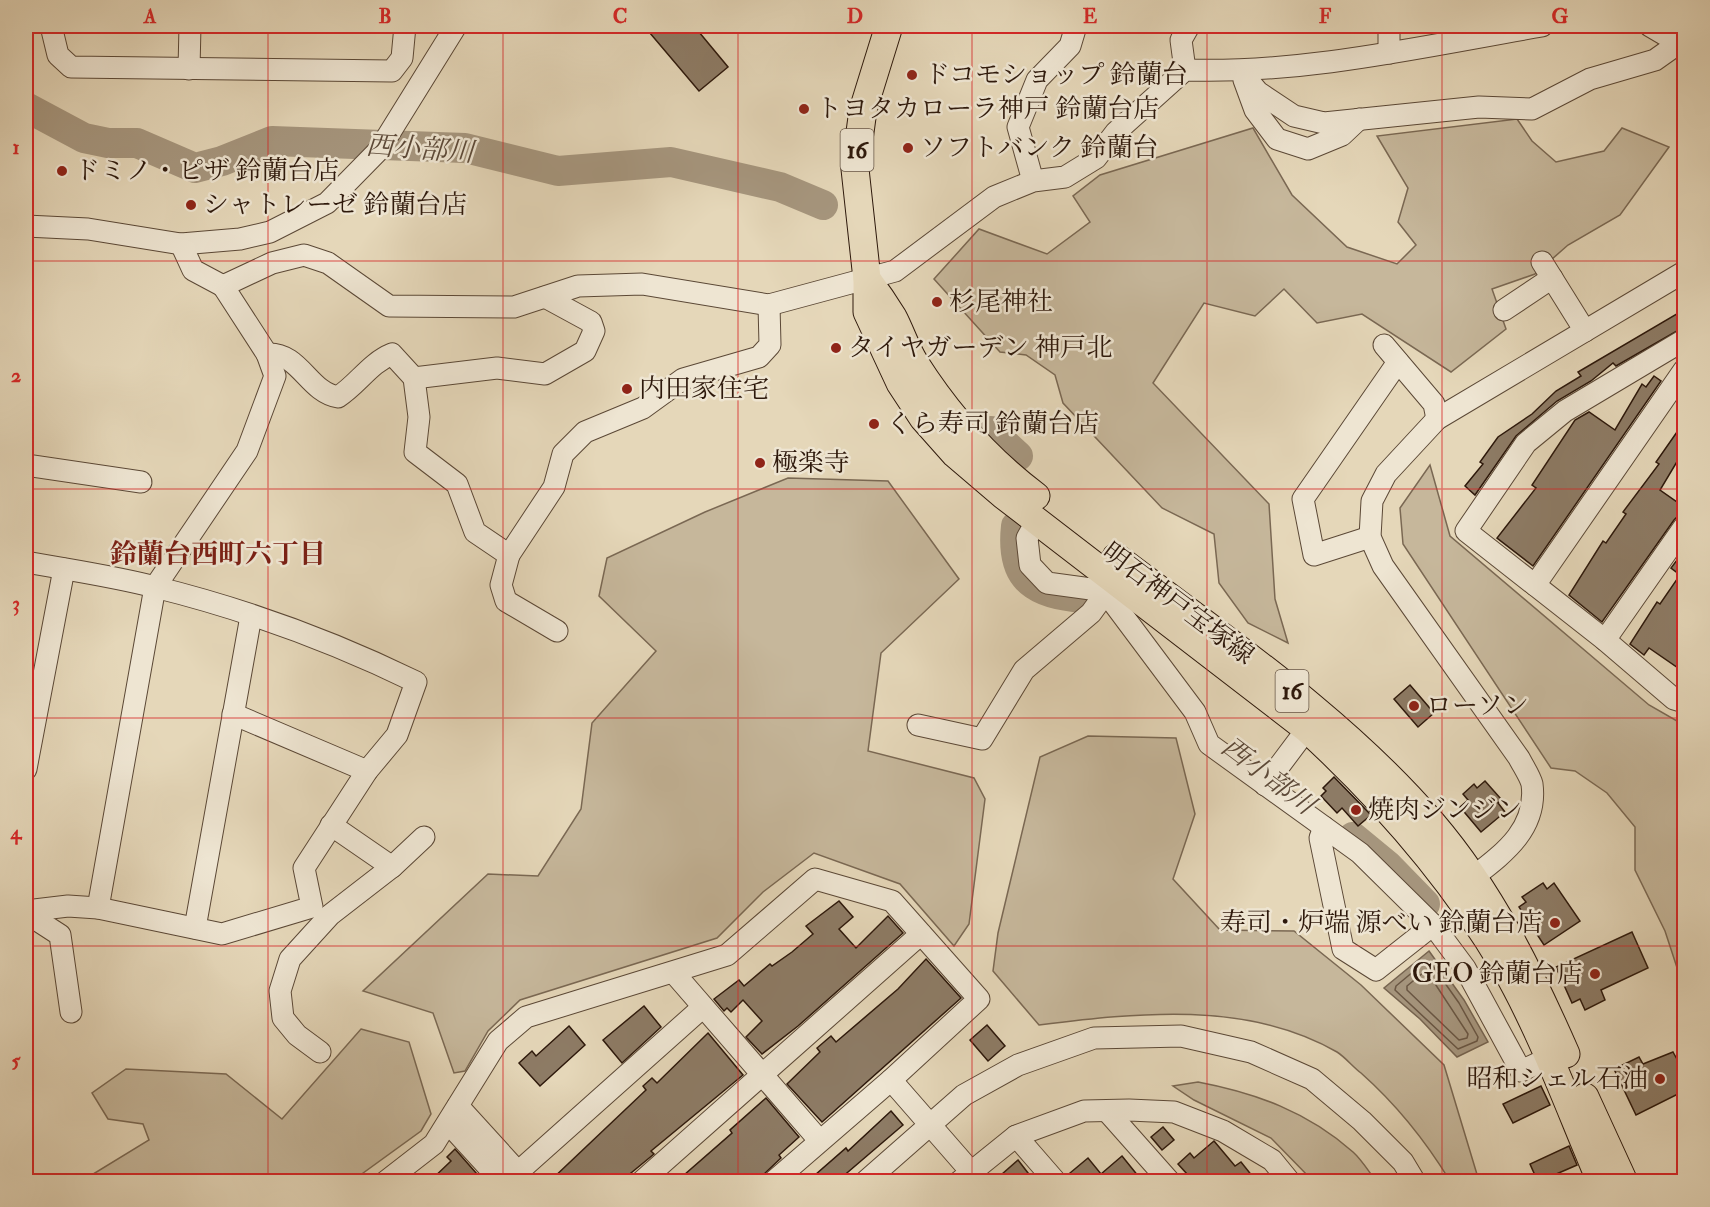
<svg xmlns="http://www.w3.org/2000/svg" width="1710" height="1207" font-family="'IM FELL Double Pica','Noto Serif JP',serif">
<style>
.green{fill:#c6b79b;stroke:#7a6853;stroke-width:1.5}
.water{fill:#a6967e;stroke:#766450;stroke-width:1.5}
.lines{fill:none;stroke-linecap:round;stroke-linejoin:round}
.shore{stroke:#6a5744;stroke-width:1.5}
.river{stroke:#a6967e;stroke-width:30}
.building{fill:#8d7b65;stroke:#2d180b;stroke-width:1.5}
.minor-casing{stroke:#5b4836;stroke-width:23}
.major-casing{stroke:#2d180b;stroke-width:29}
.minor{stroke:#eee5d2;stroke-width:21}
.major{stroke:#e5d7b9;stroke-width:27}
.grid{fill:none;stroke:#d62828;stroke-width:1.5;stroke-opacity:0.55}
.poi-dot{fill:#8f2418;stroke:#eee5d2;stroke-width:2}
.labels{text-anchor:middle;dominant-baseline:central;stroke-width:5;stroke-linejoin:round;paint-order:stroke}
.shield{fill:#eee5d2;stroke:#675647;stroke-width:1.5}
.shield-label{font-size:24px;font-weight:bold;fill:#2d180b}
.poi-label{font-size:26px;fill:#2d180b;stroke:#eee5d2;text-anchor:start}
.street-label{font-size:26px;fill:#2d180b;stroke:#eee5d2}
.water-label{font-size:27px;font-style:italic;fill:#5d4a39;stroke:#eee5d2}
.neighbourhood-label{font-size:27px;font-weight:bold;fill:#7a1f14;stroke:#eee5d2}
.neatline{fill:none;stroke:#d62828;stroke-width:2}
.grid-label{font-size:20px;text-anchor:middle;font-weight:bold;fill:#d62828}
</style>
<rect width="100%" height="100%" fill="#e5d7b9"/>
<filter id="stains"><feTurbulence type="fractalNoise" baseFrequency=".00333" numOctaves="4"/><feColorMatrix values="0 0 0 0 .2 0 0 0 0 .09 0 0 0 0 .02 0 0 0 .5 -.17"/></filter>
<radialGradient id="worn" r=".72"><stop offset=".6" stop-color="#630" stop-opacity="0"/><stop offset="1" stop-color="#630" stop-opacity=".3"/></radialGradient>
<g class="green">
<path d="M 1517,119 L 1532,141 L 1556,162 L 1604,151 L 1622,128 L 1669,147 L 1620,215 L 1568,245 L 1535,274 L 1492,289 L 1506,329 L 1451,372 L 1362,314 L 1317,323 L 1284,289 L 1255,316 L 1204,303 L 1153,383 L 1269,504 L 1275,599 L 1288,643 L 1248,623 L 1219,583 L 1214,534 L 1162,508 L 1063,403 L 1055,375 L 1026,355 L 1000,352 L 934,279 L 979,229 L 1047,254 L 1090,222 L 1073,196 L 1100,175 L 1253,128 L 1292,195 L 1347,247 L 1397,264 L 1416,245 L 1398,222 L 1408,188 L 1377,136 Z"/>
<path d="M 1430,465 L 1450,536 L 1649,705 L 1684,725 L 1684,989 L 1665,931 L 1635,870 L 1635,827 L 1607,793 L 1575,771 L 1551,768 L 1403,544 L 1400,508 Z"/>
<path d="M 788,478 L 888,481 L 959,579 L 881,653 L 868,751 L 974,778 L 985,799 L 969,924 L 954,946 L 900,884 L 814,853 L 763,892 L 717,938 L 520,1000 L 488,1031 L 465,1071 L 454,1073 L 433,1013 L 363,991 L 488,874 L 538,876 L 581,809 L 592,723 L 656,651 L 599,596 L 607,558 L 705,512 Z"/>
<path d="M 1088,736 L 1176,738 L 1195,814 L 1173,879 L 1220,930 L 1294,931 L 1361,985 L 1444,1065 L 1479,1181 L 1450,1181 C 1425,1140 1397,1105 1361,1073 C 1353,1067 1345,1057 1337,1052 C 1247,1000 1137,1013 1039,1025 L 993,971 L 998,933 L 1040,757 Z"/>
<path d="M 361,1029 L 409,1042 L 431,1114 L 421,1131 L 352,1181 L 50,1181 L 90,1176 L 149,1140 L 143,1124 L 108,1119 L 92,1093 L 126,1069 L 226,1074 L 282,1119 Z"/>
<path d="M 1198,1082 C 1256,1093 1308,1112 1353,1152 C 1362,1160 1369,1172 1376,1181 L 1313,1181 L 1271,1138 L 1194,1100 L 1173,1086 Z"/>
</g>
<path class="water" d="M 1429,951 L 1464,1000 L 1488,1042 L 1457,1057 L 1420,1019 L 1384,988 Z"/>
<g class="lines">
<g class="shore">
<path d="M 1426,961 L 1430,962 L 1459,1003 L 1478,1037 L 1477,1041 L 1458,1049 L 1395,990 L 1396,986 Z"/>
<path d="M 1424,972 L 1428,973 L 1468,1034 L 1467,1038 L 1459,1040 L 1407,990 L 1407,986 Z"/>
</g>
<g class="river">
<path d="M 26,107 L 84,138 L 108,143 L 137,143 L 195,168 L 222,161 L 272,141 L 465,148 L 558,171 L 671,162 L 780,187 L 823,205"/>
<path d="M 991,431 L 1018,456"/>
<path d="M 1016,526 C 1011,572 1027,592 1074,597"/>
<path d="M 1353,837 L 1387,865 L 1425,904"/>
</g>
</g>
<g class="building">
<path d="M 644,26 L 694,26 L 728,67 L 699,91 Z"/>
<path d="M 1680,312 L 1684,321 L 1684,327 L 1616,366 L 1613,363 L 1591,381 L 1557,401 L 1516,436 L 1475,495 L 1465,486 L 1483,464 L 1480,462 L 1498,437 L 1532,414 L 1556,391 L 1581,376 L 1578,372 Z"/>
<path d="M 1654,376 L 1661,381 L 1533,566 L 1497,538 L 1536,488 L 1532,485 L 1575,420 L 1589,412 L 1615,430 L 1642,384 L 1646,387 Z"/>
<path d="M 1684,422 L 1684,450 L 1660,490 L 1684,507 L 1684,510 L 1674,520 L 1602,622 L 1569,595 L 1603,541 L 1606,543 L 1626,514 L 1623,512 L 1659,464 L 1656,462 Z"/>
<path d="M 1680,556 L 1684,559 L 1684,672 L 1649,648 L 1644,655 L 1630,644 L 1657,602 L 1660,604 L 1680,575 L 1671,568 Z"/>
<path d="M 1410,685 L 1434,713 L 1418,727 L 1394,699 Z"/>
<path d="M 1334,777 L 1371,815 L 1358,826 L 1342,808 L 1337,813 L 1321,796 L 1326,791 L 1323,788 Z"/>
<path d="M 1485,781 L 1501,799 L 1498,803 L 1505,812 L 1481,832 L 1460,807 L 1468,800 L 1463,794 L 1474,784 L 1477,788 Z"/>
<path d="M 1543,883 L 1547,889 L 1554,883 L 1580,921 L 1544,945 L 1519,907 L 1526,902 L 1522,897 Z"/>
<path d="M 839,901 L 853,917 L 839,929 L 856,948 L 888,916 L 903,933 L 798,1026 L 762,1054 L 746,1037 L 762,1021 L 743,1000 L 731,1012 L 727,1008 L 724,1011 L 714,999 L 739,980 L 744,986 L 770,964 L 772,966 L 792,952 L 813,934 L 806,926 Z"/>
<path d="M 1632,932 L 1648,968 L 1601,990 L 1605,1000 L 1585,1010 L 1580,999 L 1572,1003 L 1556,967 Z"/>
<path d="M 926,959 L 961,998 L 822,1122 L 787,1084 L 820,1052 L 817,1048 L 831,1036 L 836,1042 L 898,989 Z"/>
<path d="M 644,1006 L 661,1027 L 622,1063 L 603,1040 Z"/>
<path d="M 987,1025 L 1005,1046 L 988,1061 L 970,1040 Z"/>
<path d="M 569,1026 L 585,1045 L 540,1086 L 519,1063 L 532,1051 L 536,1056 Z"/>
<path d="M 708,1033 L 743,1075 L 651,1151 L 654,1154 L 620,1182 L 549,1182 L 646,1090 L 643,1086 L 652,1078 L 657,1083 Z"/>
<path d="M 1673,1052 L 1684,1072 L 1684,1091 L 1636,1115 L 1614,1069 L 1639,1057 L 1643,1064 Z"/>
<path d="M 1541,1086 L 1550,1105 L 1513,1123 L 1503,1104 Z"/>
<path d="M 766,1098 L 799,1137 L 779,1155 L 781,1158 L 762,1176 L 756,1182 L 676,1182 L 732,1133 L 730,1130 Z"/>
<path d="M 891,1111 L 903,1125 L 841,1178 L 837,1174 L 828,1182 L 807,1182 L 846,1148 L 848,1151 Z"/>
<path d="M 1163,1127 L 1174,1140 L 1162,1150 L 1151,1137 Z"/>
<path d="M 1214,1141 L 1235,1166 L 1241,1162 L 1257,1182 L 1182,1182 L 1182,1178 L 1187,1174 L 1178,1164 L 1190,1153 L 1194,1158 Z"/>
<path d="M 1569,1146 L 1577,1165 L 1538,1182 L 1530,1164 Z"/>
<path d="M 455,1149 L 484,1182 L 429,1182 L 451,1161 L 447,1157 Z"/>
<path d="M 1122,1156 L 1143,1182 L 1078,1182 L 1070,1173 L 1088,1158 L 1101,1174 Z"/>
<path d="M 1018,1160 L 1028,1173 L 1017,1182 L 993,1182 Z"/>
</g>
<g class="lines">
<defs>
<g id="minor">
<path d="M 51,26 L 58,55 L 71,67 L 392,71 L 402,58 L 405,26"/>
<path d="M 1389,26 L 1389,53"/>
<path d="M 1650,26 L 1679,43 L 1684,43"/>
<path d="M 189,69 L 190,26"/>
<path d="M 1185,70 L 1181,40 L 1189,26"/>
<path d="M 1241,72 L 1258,92 L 1294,116 L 1324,123 L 1479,107 L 1532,109 L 1590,79 L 1655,60 L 1679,43"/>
<path d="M 1244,80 L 1255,110 L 1277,139 L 1308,149 L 1342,135 L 1359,119"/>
<path d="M 1033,181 L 1018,127 L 1037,80 L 1070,46 L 1076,26"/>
<path d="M 26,226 L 88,229 L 181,244 L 240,239 L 270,232 L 327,203 L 379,150 L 456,26"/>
<path d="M 181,244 L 193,270 L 223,286 L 272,263 L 304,255 L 328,263 L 389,306 L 514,307 L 578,286 L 642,284 L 769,305 L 895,271 L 994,197 L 1033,181 L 1065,177 L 1096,158 L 1116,132 L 1185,70 C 1305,74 1425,46 1542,26"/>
<path d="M 1542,262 L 1585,331"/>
<path d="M 1504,310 L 1552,278"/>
<path d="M 1684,340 L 1565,411 L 1526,443 L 1466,531 L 1605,640 L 1674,699 L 1684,702"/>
<path d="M 1384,345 L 1434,404 L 1437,419"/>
<path d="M 267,354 C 300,352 308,392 338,397 C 358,384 370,363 392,354 L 414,378 L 419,417 L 415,452 L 457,484 L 475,532 L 509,555 L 501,585 L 506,601 L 557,631"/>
<path d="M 414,378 L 497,368 L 545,374 L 585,351 L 594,331 L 591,322 L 545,297"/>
<path d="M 26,465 L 141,482"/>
<path d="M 1037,520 L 1027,538 L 1030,565 L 1047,583 L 1091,589 L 1115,580"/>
<path d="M 1370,537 L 1314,555 L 1303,499 L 1398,362"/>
<path d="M 509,555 L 554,487 L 563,454 L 585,432 L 643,408 L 683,379 L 759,357 L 770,345 L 769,305"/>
<path d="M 26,562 C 69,570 113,576 155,587 C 244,609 334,642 416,682 L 397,735 L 367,771 L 304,868 L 312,907 L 222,934 L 98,908 L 68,906 L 26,911"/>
<path d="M 1115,580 L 1112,601 L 1195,712 L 1209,744 L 1360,853 L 1433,925 L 1465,968 L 1521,1071 L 1549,1058"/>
<path d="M 1535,585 L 1684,370"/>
<path d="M 1605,640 L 1684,527"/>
<path d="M 233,714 L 367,771"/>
<path d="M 918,725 L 982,739 L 1024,670 L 1091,613 L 1115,580"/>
<path d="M 26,769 L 64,569"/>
<path d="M 1265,785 L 1307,729"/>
<path d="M 331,825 L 392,867"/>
<path d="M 1324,827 L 1320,838 L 1343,949 L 1376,970 L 1433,925"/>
<path d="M 1472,878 C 1503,854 1538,829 1532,784 C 1530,776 1523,766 1519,758 L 1383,566 L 1370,537 L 1372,501 L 1386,474 L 1437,419 L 1684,272"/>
<path d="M 98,908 L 155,587 L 247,451 L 275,376 L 267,354 L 223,286"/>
<path d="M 26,913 L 60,935 L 71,1012"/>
<path d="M 195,928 L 251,616"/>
<path d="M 674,973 L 819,1140"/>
<path d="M 320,1052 L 297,1035 L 283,1018 L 280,991 L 290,959 L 330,915 L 392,867 L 424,837"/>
<path d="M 891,1080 L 980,1182"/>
<path d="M 458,1106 L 518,1172 L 703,1007"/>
<path d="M 1107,1111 L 1170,1182"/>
<path d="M 448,1123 L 502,1182"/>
<path d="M 1016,1136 L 1056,1182"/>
<path d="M 385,1182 L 434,1144 L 498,1041 L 526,1017 L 727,955 L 815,879 L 892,901 L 979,999 L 891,1080 L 773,1182"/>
<path d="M 641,1182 L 921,934"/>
<path d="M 865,1182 L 964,1095 L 1018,1065 L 1094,1038 L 1181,1036 L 1251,1052 L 1312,1079 L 1362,1121 L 1403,1162 L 1415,1182"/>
<path d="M 959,1182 L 1016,1136 L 1084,1111 L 1129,1110 L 1174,1112 L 1223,1131 L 1272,1160 L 1290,1182"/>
</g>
<g id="major">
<path d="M 889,26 L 863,110 L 855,169 L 867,279 L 867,312 L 900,383 L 923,418 L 955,454 L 1003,495 L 1307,729 C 1384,800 1451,876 1504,966 C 1543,1034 1570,1110 1601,1182"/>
<path d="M 867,279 C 876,291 885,304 893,317 C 901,332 906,349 915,363 C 948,415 987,459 1036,496"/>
<path d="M 1116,557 C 1225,640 1343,719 1432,823 C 1491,892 1530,972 1566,1054"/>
<path d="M 1585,1097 L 1624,1182"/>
</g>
</defs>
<use href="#minor" class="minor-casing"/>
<use href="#major" class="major-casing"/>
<use href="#minor" class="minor"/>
<use href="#major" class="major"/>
</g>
<path class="grid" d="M 268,26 L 268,1182M 503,26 L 503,1182M 738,26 L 738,1182M 972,26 L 972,1182M 1207,26 L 1207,1182M 1442,26 L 1442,1182M 26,261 L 1684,261M 26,489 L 1684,489M 26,718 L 1684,718M 26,946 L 1684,946"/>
<g class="poi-dot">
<circle cx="912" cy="75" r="6"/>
<circle cx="804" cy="109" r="6"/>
<circle cx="908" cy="148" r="6"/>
<circle cx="62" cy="171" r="6"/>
<circle cx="191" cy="205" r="6"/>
<circle cx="937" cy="302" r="6"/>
<circle cx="836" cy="348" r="6"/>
<circle cx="627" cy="389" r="6"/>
<circle cx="874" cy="424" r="6"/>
<circle cx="760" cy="463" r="6"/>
<circle cx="1414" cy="706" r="6"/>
<circle cx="1356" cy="810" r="6"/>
<circle cx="1555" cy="923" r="6"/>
<circle cx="1595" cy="974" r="6"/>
<circle cx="1660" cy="1079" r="6"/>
</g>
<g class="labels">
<g class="shield">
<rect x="840.5" y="129" width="33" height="42" rx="4.5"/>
<rect x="1275.5" y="670" width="33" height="42" rx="4.5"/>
</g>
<g class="shield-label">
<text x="857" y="150">16</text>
<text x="1292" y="691">16</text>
</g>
<g class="poi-label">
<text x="924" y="75">ドコモショップ 鈴蘭台</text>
<text x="816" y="109">トヨタカローラ神戸 鈴蘭台店</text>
<text x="920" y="148">ソフトバンク 鈴蘭台</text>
<text x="74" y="171">ドミノ・ピザ 鈴蘭台店</text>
<text x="203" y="205">シャトレーゼ 鈴蘭台店</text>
<text x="949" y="302">杉尾神社</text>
<text x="848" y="348">タイヤガーデン 神戸北</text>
<text x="639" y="389">内田家住宅</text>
<text x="886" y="424">くら寿司 鈴蘭台店</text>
<text x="772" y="463">極楽寺</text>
<text x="1426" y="706">ローソン</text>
<text x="1368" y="810">焼肉ジンジン</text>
<text x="1543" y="923" text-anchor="end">寿司・炉端 源べい 鈴蘭台店</text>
<text x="1583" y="974" text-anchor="end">GEO 鈴蘭台店</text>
<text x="1648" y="1079" text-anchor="end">昭和シェル石油</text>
</g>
<g class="street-label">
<text transform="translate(1178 604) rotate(37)">明石神戸宝塚線</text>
</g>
<g class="water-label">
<text transform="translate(420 149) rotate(4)">西小部川</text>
<text transform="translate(1268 776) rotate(37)">西小部川</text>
</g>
<g class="neighbourhood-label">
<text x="218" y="554">鈴蘭台西町六丁目</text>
</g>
</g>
<rect width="1710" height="1207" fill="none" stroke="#e5d7b9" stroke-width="66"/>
<rect x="33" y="33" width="1644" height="1141" class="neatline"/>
<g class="grid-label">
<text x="150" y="23">A</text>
<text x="385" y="23">B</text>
<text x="620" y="23">C</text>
<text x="855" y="23">D</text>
<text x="1090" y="23">E</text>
<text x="1325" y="23">F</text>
<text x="1560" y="23">G</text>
<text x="16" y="154">1</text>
<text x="16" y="382">2</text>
<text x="16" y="610">3</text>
<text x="16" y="839">4</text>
<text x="16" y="1067">5</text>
</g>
<rect width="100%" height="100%" filter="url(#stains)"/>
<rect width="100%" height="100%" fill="url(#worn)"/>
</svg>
